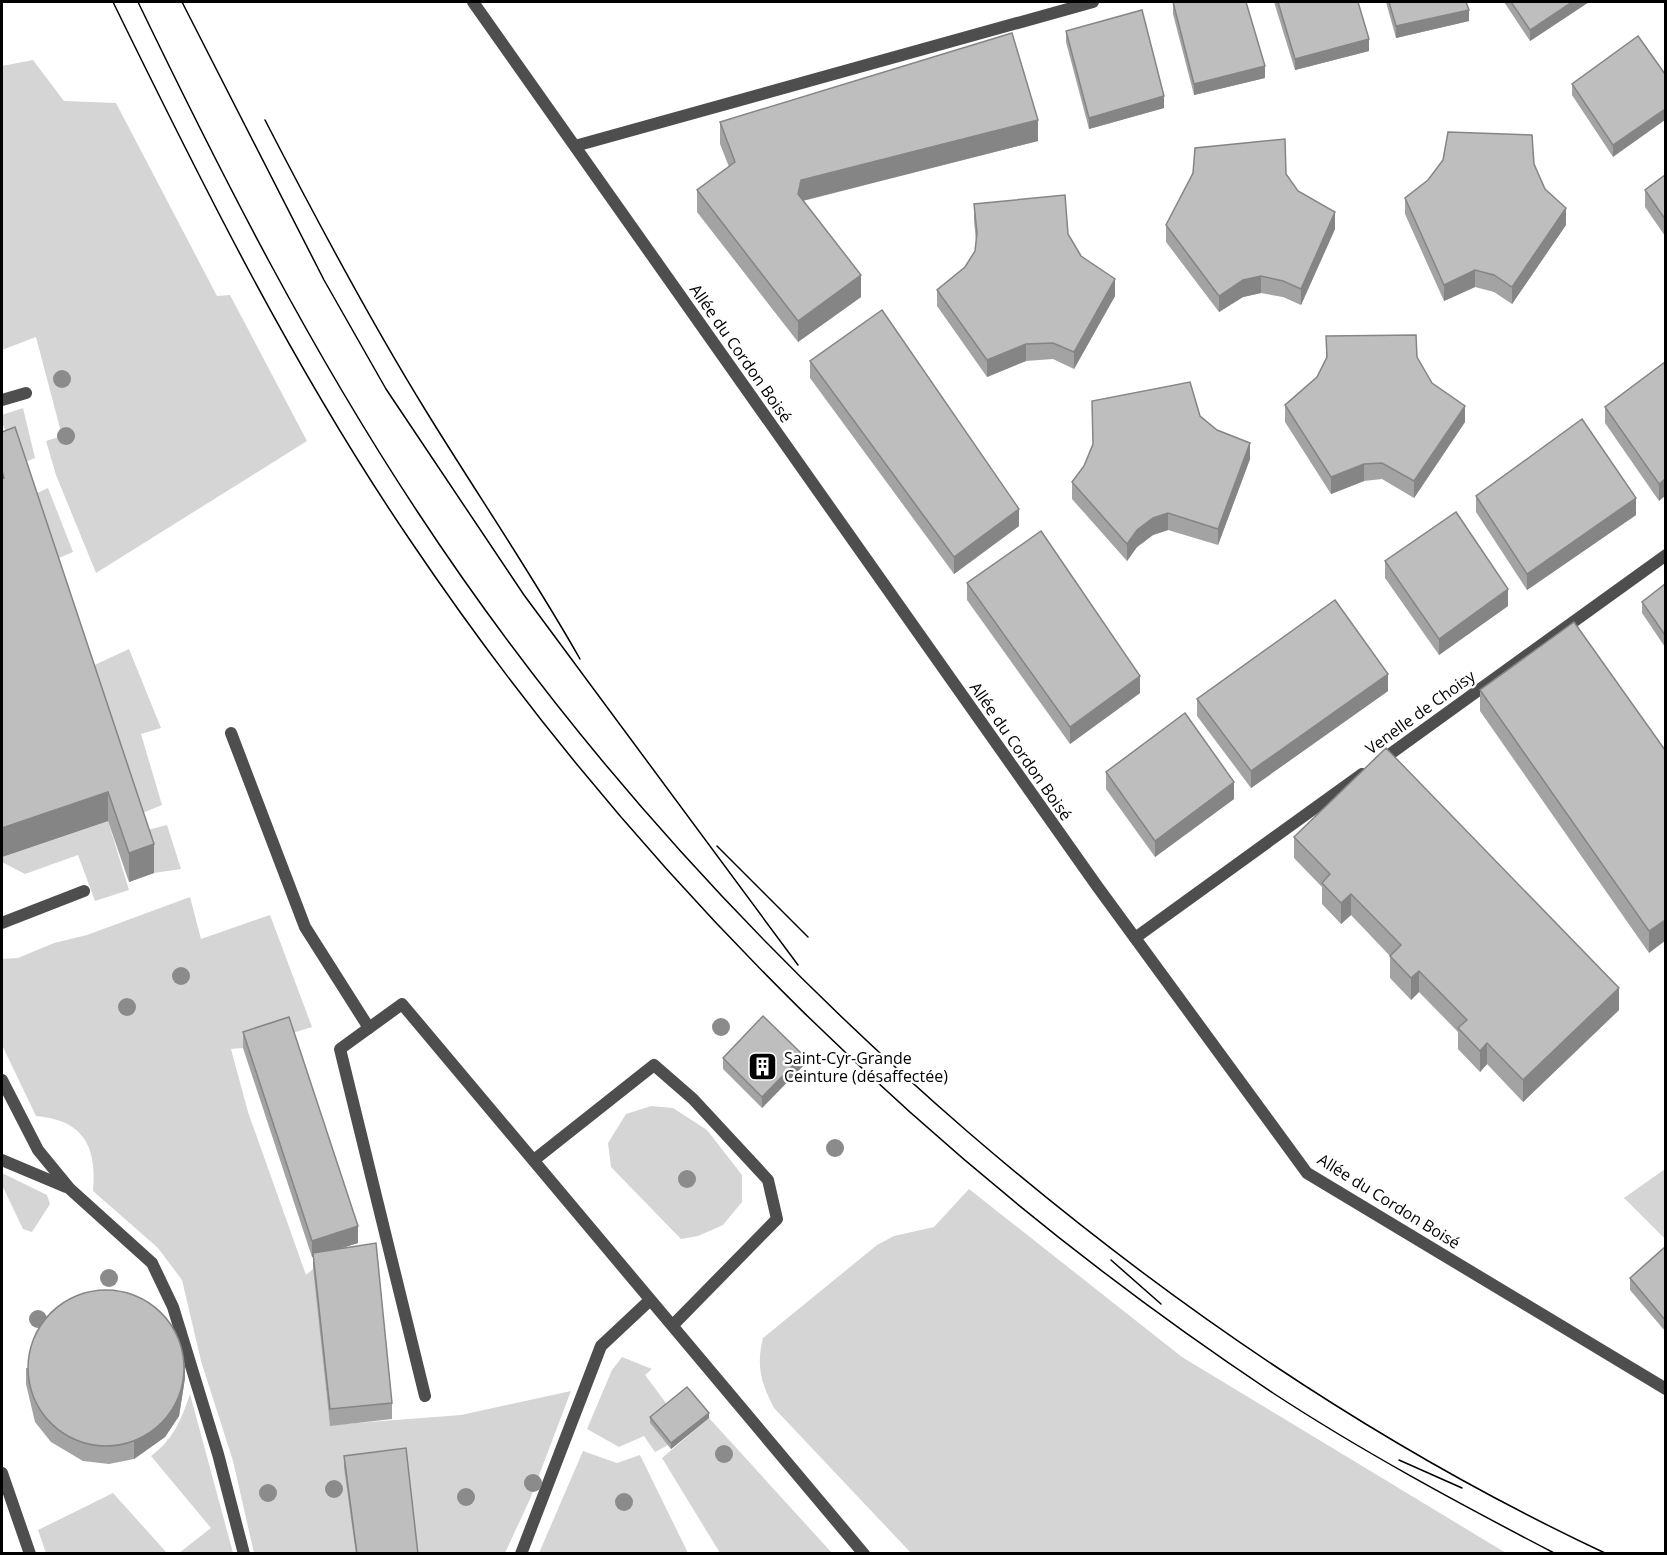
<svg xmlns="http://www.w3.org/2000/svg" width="1667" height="1555" font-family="'Open Sans',sans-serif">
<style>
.green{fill:#d5d5d5}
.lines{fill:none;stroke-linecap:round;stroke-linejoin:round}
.lane{stroke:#4e4e4e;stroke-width:12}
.street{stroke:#4e4e4e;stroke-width:12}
.tram{stroke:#000;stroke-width:1.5}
.tree{fill:#8b8b8b}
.wall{fill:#a3a3a3}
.shaded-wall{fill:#858585}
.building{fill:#bebebe;stroke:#858585;stroke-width:1.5}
.labels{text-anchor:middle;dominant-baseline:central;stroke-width:4.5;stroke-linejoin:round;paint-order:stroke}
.street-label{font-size:16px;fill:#000;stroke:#fff}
.poi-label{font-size:16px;fill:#000;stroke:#fff;text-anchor:start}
</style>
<rect width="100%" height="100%" fill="#fff"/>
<g class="green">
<path d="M 33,60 L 64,101 L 116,103 L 217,296 L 230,295 L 307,441 L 96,573 L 56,475 L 46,441 L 62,436 L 36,337 L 2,350 L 2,66 Z"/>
<path d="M 23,408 L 35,458 L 18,465 L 2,422 L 2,415 Z"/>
<path d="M 48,488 L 73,552 L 50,562 L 29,497 Z"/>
<path d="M 129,649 L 161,728 L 141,734 L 162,805 L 135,816 L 86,669 Z"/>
<path d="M 108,821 L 129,890 L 95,901 L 78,855 L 25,874 L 2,862 L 2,857 Z"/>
<path d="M 167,825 L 181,869 L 154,873 L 140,832 Z"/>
<path d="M 190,897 L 201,939 L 270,915 L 312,1027 L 243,1048 L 231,1049 L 248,1112 L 306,1275 L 313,1269 L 330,1425 L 461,1415 L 571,1391 L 530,1499 L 505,1553 L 254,1553 L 233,1461 L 201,1361 L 182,1280 L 158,1248 L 93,1191 C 97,1147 84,1120 36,1116 L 2,1045 L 2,959 L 18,958 L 54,943 L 87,935 Z"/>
<path d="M 651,1106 L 673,1108 L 707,1130 L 742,1175 L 742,1202 L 723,1225 L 698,1236 L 681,1239 L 611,1167 L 608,1143 L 626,1114 Z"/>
<path d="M 1665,1169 L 1665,1239 L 1624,1198 Z"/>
<path d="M 2,1173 L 47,1195 L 50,1204 L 32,1232 L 23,1229 L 2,1185 Z"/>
<path d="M 969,1189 L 1182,1357 L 1506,1553 L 911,1553 L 774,1408 C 761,1384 756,1365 763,1338 L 877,1245 L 894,1236 L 934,1227 Z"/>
<path d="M 622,1357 L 652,1369 L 645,1375 L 669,1407 L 650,1423 L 668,1445 L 655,1452 L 644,1436 L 619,1447 L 587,1429 L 612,1370 Z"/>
<path d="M 190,1394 L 233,1553 L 179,1553 L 211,1528 L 151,1456 C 174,1439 181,1420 190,1394 Z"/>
<path d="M 709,1418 L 832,1553 L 720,1553 L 662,1458 Z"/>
<path d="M 583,1451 L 617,1463 L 640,1455 L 688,1553 L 539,1553 Z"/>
<path d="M 113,1493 L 167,1553 L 46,1553 L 38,1530 Z"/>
</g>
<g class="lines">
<g class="lane">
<path d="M 2,400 L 26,393"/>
<path d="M 231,733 L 305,927 L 369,1028"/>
<path d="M 2,923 L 84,891"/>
<path d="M 2,1080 L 38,1150 L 70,1189 L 152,1263 L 173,1307 L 218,1454 L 244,1554"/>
<path d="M 2,1160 L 66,1187"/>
<path d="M 534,1160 L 654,1065 L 693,1099 L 768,1180 L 777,1219 L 673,1325"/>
<path d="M 425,1396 L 340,1049 L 402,1004 L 864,1554"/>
<path d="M 521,1554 L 601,1346 L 649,1301"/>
</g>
<g class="street">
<path d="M 473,2 L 1097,886 L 1307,1173 L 1666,1389"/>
<path d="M 575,146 L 1093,2"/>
<path d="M 1379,762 L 1666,555"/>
<path d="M 1135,938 L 1362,774"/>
<path d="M 2,1473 L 30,1554"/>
</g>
<g class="tram">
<path d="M 113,2 C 203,186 296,373 412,543 C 639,879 935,1168 1273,1393 C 1363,1452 1460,1504 1556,1554"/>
<path d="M 138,2 C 222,176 310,349 417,511 C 570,744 758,950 968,1132 C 1162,1299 1374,1445 1607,1554"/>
<path d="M 182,2 L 324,280 L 386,389 L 524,595 L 798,965"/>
<path d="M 265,120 C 316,219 368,317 426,411 C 477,494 532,574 580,659"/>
<path d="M 717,846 L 808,937"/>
<path d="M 1111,1260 L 1161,1304"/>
<path d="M 1399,1460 L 1462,1488"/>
</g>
</g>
<g class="tree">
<circle cx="62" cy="379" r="9"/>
<circle cx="66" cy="436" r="9"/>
<circle cx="181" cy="976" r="9"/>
<circle cx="127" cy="1007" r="9"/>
<circle cx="721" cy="1027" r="9"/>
<circle cx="835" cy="1148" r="9"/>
<circle cx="687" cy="1179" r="9"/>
<circle cx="109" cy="1278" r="9"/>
<circle cx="38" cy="1319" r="9"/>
<circle cx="724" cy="1454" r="9"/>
<circle cx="533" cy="1483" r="9"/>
<circle cx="334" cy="1489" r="9"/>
<circle cx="268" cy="1493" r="9"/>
<circle cx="466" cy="1497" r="9"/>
<circle cx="624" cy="1502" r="9"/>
</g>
<g class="wall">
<path d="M 1173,2 L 1265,78 L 1194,95 L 1173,14 Z"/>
<path d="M 1274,2 L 1358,2 L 1369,51 L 1295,70 Z"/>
<path d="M 1386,2 L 1466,2 L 1469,21 L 1396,38 Z"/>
<path d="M 1504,2 L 1589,2 L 1530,41 Z"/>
<path d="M 1066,31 L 1164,108 L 1089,129 L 1066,42 Z"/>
<path d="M 1638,36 L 1613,157 L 1572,95 L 1572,84 Z"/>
<path d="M 720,122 L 1038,141 L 803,201 L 861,297 L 798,342 L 697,212 L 697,190 L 729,167 L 720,144 Z"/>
<path d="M 1534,164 L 1545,189 L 1566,225 L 1512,304 L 1494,292 L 1475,287 L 1444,301 L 1405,214 L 1405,198 Z"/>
<path d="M 1286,174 L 1298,191 L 1335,229 L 1301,305 L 1283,297 L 1261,293 L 1243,297 L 1219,312 L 1166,242 L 1166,225 Z"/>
<path d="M 1665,175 L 1665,236 L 1645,207 L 1645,190 Z"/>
<path d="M 974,204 L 1068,234 L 1081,256 L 1115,296 L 1074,369 L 1053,359 L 1026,361 L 987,377 L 937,306 L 937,290 L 965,267 L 975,251 L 976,241 L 974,221 Z"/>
<path d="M 1326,336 L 1417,357 L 1432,383 L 1465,422 L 1414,498 L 1382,479 L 1364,481 L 1331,494 L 1285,422 L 1285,405 L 1317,377 L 1326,359 Z"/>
<path d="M 810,361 L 1019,526 L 954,574 L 810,378 Z"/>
<path d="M 1665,362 L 1659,501 L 1605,423 L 1605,407 Z"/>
<path d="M 1200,416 L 1250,459 L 1218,545 L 1168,530 L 1153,535 L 1137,547 L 1127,561 L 1072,499 L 1072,482 Z"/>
<path d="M 2,432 L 154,873 L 129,882 L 108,821 L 2,857 Z"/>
<path d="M 1476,496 L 1636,515 L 1527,590 L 1476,512 Z"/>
<path d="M 1385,561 L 1508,606 L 1439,655 L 1385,578 Z"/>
<path d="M 967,583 L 1140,693 L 1070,744 L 967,600 Z"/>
<path d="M 1665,584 L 1665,647 L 1642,613 L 1642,602 Z"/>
<path d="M 1480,690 L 1665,750 L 1649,953 L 1480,711 Z"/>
<path d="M 1388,691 L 1251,788 L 1197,716 L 1197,699 Z"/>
<path d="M 1106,772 L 1234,799 L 1155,857 L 1106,789 Z"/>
<path d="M 1294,837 L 1619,1010 L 1523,1102 L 1487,1064 L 1480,1072 L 1458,1049 L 1458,1032 L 1419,992 L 1411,1000 L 1390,978 L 1390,956 L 1351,915 L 1341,924 L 1322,904 L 1322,887 L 1294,858 Z"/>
<path d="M 243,1032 L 358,1243 L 339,1249 L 392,1403 L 392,1419 L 330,1426 L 313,1269 L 313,1257 L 312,1257 L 243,1048 Z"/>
<path d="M 723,1058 L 803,1066 L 762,1108 L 723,1069 Z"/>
<path d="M 1665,1247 L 1665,1331 L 1630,1290 L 1630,1278 Z"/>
<path d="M 26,1368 L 185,1378 L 179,1416 L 165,1437 L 134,1459 L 109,1464 L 83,1461 L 51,1442 L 35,1422 L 26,1384 Z"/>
<path d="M 650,1417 L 709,1418 L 671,1449 L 650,1423 Z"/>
<path d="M 344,1456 L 418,1554 L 356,1554 L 344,1468 Z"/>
</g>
<g class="shaded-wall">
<path d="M 1572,2 L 1589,2 L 1530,41 L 1530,30 Z"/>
<path d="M 1469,10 L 1469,21 L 1396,38 L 1396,26 Z"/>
<path d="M 1369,39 L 1369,51 L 1295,70 L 1295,59 Z"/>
<path d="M 1265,66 L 1265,78 L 1194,95 L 1194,84 Z"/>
<path d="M 1164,96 L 1164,108 L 1089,129 L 1089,118 Z"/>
<path d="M 1665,109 L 1665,120 L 1613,157 L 1613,145 Z"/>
<path d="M 1038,120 L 1038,141 L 801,201 L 798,194 L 801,180 Z"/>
<path d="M 1566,208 L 1566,225 L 1512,304 L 1512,287 Z"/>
<path d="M 1335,212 L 1335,229 L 1301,305 L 1301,289 Z"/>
<path d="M 1475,270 L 1475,287 L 1444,301 L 1444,285 Z"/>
<path d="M 861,275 L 861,297 L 798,342 L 798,321 Z"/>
<path d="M 1261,276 L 1261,293 L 1243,297 L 1219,312 L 1219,296 L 1243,280 Z"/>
<path d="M 1115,279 L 1115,296 L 1074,369 L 1074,352 Z"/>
<path d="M 1026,344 L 1026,361 L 987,377 L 987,360 Z"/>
<path d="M 1465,406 L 1465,422 L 1414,498 L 1414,481 Z"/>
<path d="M 1250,443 L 1250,459 L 1218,545 L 1218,529 Z"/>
<path d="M 1364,464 L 1364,481 L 1331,494 L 1331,477 Z"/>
<path d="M 1665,479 L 1665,496 L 1659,501 L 1659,484 Z"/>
<path d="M 1636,498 L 1636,515 L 1527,590 L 1527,574 Z"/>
<path d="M 1019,509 L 1019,526 L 954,574 L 954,557 Z"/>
<path d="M 1168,513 L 1168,530 L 1153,535 L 1137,547 L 1127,561 L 1127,544 L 1137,530 L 1153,518 Z"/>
<path d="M 1508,589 L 1508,606 L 1439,655 L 1439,639 Z"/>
<path d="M 1388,674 L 1388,691 L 1251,788 L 1251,771 Z"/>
<path d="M 1140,676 L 1140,693 L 1070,744 L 1070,727 Z"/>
<path d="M 1234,782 L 1234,799 L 1155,857 L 1155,841 Z"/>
<path d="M 108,792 L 108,821 L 2,857 L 2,828 Z"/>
<path d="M 154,844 L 154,873 L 129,882 L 129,853 Z"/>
<path d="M 1351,894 L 1351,915 L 1341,924 L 1341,903 Z"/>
<path d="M 1665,920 L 1665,941 L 1649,953 L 1649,931 Z"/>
<path d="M 1419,971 L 1419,992 L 1411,1000 L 1411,978 Z"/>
<path d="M 1619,988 L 1619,1010 L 1523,1102 L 1523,1080 Z"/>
<path d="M 1487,1043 L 1487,1064 L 1480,1072 L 1480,1051 Z"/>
<path d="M 803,1055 L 803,1066 L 762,1108 L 762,1097 Z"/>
<path d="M 358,1226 L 358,1243 L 313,1257 L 313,1253 L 313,1257 L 312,1257 L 312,1241 Z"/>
<path d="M 185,1362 L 185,1378 L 179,1416 L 165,1437 L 134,1459 L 134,1442 Z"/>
<path d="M 709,1413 L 709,1418 L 671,1449 L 671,1443 Z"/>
</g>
<g class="building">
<path d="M 1173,2 L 1246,2 L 1265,66 L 1194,84 Z"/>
<path d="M 1278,2 L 1358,2 L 1369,39 L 1295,59 Z"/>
<path d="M 1389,2 L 1466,2 L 1469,10 L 1396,26 Z"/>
<path d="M 1511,2 L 1572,2 L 1530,30 Z"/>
<path d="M 1142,10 L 1164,96 L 1089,118 L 1066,31 Z"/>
<path d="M 1012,33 L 1038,120 L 801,180 L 798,194 L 861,275 L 798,321 L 697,190 L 735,162 L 720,122 Z"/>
<path d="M 1638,36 L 1665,74 L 1665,109 L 1613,145 L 1572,84 Z"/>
<path d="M 1448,132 L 1532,135 L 1534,164 L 1545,189 L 1566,208 L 1512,287 L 1494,275 L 1475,270 L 1444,285 L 1405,198 L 1428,180 L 1443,160 Z"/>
<path d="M 1285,139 L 1286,174 L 1298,191 L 1335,212 L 1301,289 L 1283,281 L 1261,276 L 1243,280 L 1219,296 L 1166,225 L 1193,173 L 1195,148 Z"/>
<path d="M 1665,175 L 1665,219 L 1645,190 Z"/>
<path d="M 1065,195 L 1068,234 L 1081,256 L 1115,279 L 1074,352 L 1053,343 L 1026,344 L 987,360 L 937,290 L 965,267 L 975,251 L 977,233 L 974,204 Z"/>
<path d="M 882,310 L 1019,509 L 954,557 L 810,361 Z"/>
<path d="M 1416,335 L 1417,357 L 1432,383 L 1465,406 L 1414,481 L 1382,463 L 1364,464 L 1331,477 L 1285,405 L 1317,377 L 1327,357 L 1326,336 Z"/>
<path d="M 1665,362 L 1665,479 L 1659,484 L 1605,407 Z"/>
<path d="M 1190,382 L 1200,416 L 1217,430 L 1250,443 L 1218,529 L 1168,513 L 1153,518 L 1137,530 L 1127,544 L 1072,482 L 1084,466 L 1093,444 L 1092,401 Z"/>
<path d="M 1582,419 L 1636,498 L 1527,574 L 1476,496 Z"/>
<path d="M 15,427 L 154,844 L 129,853 L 108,792 L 2,828 L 2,479 L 4,478 L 2,471 L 2,432 Z"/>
<path d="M 1456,512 L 1508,589 L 1439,639 L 1385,561 Z"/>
<path d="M 1041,531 L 1140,676 L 1070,727 L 967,583 Z"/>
<path d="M 1665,584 L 1665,635 L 1642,602 Z"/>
<path d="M 1335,600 L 1388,674 L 1251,771 L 1197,699 Z"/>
<path d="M 1574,622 L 1665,750 L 1665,920 L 1649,931 L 1480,690 Z"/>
<path d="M 1185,713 L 1234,782 L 1155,841 L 1106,772 Z"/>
<path d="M 1386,748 L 1619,988 L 1523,1080 L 1487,1043 L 1480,1051 L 1458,1028 L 1467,1020 L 1419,971 L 1411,978 L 1390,956 L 1401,945 L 1351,894 L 1341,903 L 1322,883 L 1330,874 L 1294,837 Z"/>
<path d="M 763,1016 L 803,1055 L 762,1097 L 723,1058 Z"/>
<path d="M 289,1017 L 358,1226 L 312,1241 L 243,1032 Z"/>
<path d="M 376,1243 L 392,1403 L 330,1409 L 313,1253 Z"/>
<path d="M 1665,1247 L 1665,1320 L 1630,1278 Z"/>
<circle cx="106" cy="1368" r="78"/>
<path d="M 687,1387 L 709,1413 L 671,1443 L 650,1417 Z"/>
<path d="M 406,1448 L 418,1554 L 357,1554 L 344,1456 Z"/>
</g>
<defs>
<symbol id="building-square" viewBox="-11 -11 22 22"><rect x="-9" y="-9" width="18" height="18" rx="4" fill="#000" stroke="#fff"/><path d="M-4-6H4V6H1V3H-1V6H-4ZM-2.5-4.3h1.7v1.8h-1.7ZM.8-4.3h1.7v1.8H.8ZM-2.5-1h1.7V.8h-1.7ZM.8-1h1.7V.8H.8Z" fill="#fff"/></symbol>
</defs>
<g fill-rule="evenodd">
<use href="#building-square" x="746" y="1050" width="33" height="33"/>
</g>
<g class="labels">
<g class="street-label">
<text transform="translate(741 353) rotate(55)">Allée du Cordon Boisé</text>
<text transform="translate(1420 712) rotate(-36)">Venelle de Choisy</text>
<text transform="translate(1021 751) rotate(55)">Allée du Cordon Boisé</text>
<text transform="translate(1389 1201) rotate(32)">Allée du Cordon Boisé</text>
</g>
<g class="poi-label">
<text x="784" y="1058">Saint-Cyr-Grande<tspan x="784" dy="18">Ceinture (désaffectée)</tspan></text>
</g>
</g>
<rect width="1667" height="1555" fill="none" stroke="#000000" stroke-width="6"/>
</svg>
